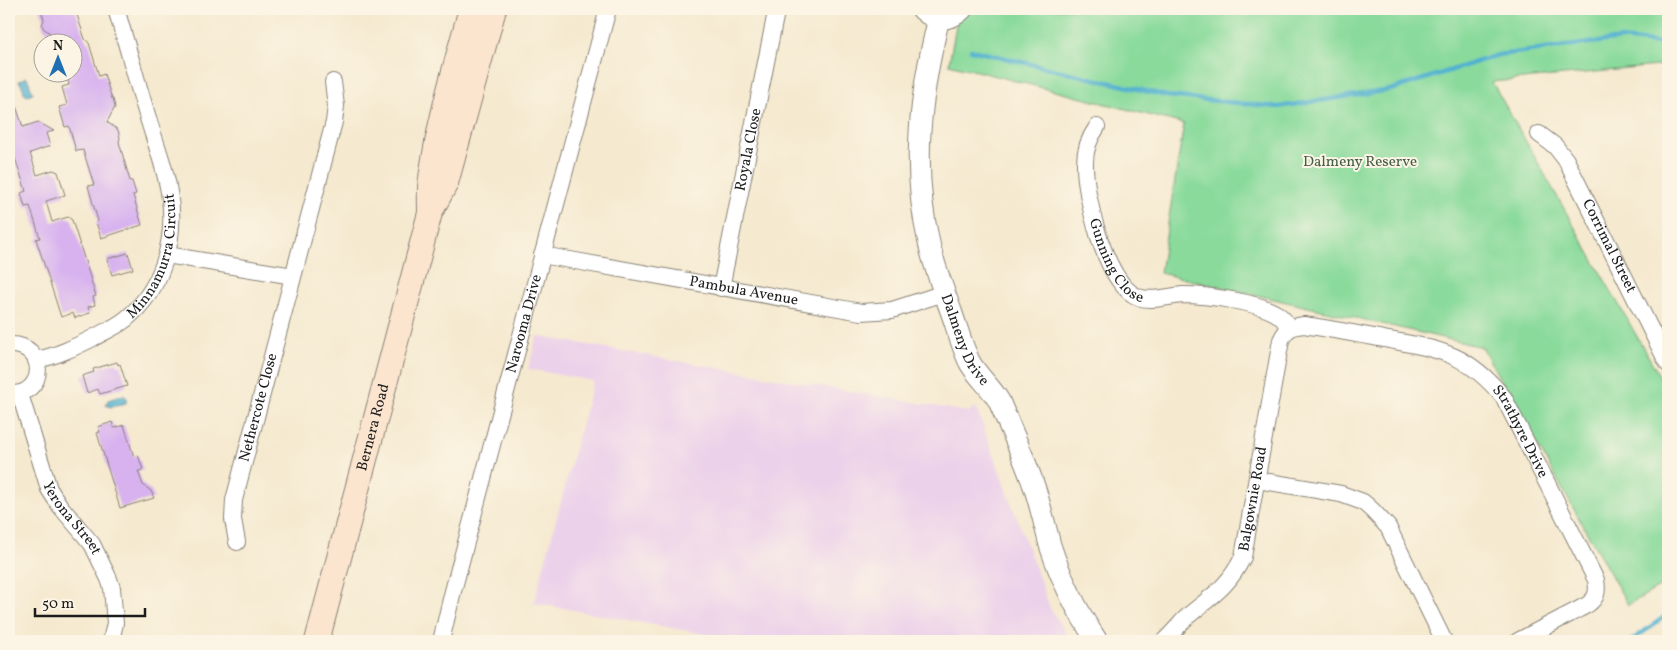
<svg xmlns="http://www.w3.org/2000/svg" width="1677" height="650" font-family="Vollkorn,serif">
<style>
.built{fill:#ecd1ea}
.green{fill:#89da9b;stroke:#527b5c}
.water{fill:#50b1cf;stroke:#366676}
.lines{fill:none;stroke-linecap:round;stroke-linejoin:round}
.stream{stroke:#50b1cf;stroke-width:4.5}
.building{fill:#d8b2ef}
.minor-casing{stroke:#888276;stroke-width:18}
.tertiary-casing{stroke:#888276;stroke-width:23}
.secondary-casing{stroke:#888276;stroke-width:26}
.minor{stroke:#fff;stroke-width:16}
.tertiary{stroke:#fff;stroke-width:21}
.secondary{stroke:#fce5cf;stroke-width:24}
.labels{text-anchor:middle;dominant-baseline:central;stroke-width:4;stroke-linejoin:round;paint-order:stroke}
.street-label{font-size:15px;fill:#1c1c1c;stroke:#fcf5e5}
.park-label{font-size:15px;fill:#425e48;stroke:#fcf5e5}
</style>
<rect width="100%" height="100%" fill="#fcf5e5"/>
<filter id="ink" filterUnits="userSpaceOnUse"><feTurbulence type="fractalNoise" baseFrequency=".02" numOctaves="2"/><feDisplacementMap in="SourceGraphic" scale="10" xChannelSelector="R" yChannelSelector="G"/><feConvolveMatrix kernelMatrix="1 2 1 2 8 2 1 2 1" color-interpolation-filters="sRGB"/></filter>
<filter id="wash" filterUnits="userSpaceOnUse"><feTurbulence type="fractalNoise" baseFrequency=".0096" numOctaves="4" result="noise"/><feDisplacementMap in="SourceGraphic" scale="20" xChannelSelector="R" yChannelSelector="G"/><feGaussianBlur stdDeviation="1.12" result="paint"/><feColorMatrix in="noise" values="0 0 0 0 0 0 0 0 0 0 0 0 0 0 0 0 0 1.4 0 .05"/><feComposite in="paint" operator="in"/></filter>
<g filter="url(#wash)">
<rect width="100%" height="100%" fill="#f5e9cf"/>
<path class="built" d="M 537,336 L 968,412 L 976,407 L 1050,608 L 1071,641 L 743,641 L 534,603 L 593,381 L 528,369 Z"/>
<path class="green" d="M 959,9 L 1668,9 L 1668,65 L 1492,82 L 1668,391 L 1668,582 L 1628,605 L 1482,347 L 1160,273 L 1184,124 L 949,64 Z"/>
<g class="water">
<path d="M 27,77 L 33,93 L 27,95 L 24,93 L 23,88 L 19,81 Z"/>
<path d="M 123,395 L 127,398 L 126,403 L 110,407 L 106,405 L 108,400 Z"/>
</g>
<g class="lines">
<g class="stream">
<path d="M 971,50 L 1167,96 L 1278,107 L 1390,90 L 1498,55 L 1621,39 L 1668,44"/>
<path d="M 1631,641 L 1668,614"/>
</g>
</g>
<g id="blocks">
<g class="building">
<path d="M 40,9 L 75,9 L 85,39 L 89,43 L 99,76 L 104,74 L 112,99 L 113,99 L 115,107 L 107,122 L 118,130 L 120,138 L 119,142 L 130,181 L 132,181 L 136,194 L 133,195 L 142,225 L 101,238 L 96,222 L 98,221 L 88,186 L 94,185 L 83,150 L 76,151 L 69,126 L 65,127 L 59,107 L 67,105 L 62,87 L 69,85 L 67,77 L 72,75 L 72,42 L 53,42 L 49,32 L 44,29 L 42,25 L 44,19 Z"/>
<path d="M 9,91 L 11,91 L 23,127 L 38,122 L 54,131 L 46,133 L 50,146 L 30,153 L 37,175 L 53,170 L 58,172 L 65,195 L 46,201 L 52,222 L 68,217 L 72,220 L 96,296 L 93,297 L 95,305 L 88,307 L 90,313 L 75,318 L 73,313 L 61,317 L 36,239 L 40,238 L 30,206 L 25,207 L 21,193 L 26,191 L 15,158 L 11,159 L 9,153 Z"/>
<path d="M 128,253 L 133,269 L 112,275 L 107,259 Z"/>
<path d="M 117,362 L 118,365 L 120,364 L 127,386 L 100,394 L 98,389 L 87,393 L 82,376 L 94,372 L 93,369 Z"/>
<path d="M 112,422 L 114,428 L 124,425 L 134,457 L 138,455 L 143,470 L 138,471 L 143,485 L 151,491 L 154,498 L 120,508 L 97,433 L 100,432 L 98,427 Z"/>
</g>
</g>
</g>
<g filter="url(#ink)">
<use href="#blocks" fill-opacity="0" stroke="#888276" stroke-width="1"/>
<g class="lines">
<defs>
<g id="minor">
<path id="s1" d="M 1097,127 C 1090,137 1085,149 1085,162 C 1084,194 1105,284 1138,297 C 1151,302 1169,296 1183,295 C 1206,295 1258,302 1277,314 C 1283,318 1286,322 1289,328"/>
<path id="s2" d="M 1539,134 L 1555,146 L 1566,160 L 1668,364"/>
<path d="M 167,255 L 293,276"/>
<path id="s3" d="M 542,255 L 861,312 L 892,310 L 944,293"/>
<path id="s4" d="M 721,288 L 776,12"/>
<path d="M 9,345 C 48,343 47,397 9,394"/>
<path id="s5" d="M 36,360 C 57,356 75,347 93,338 C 104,332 116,327 126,319 C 161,290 176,243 170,199 C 167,172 156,145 148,118 C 137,82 127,45 116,9"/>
<path id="s6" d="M 20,394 L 49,489 L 60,506 L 92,544 L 109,579 L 112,588 L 115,623 L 111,641"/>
<path d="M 1257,480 L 1341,494 L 1363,502 L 1372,510 L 1388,527 L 1444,641"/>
<path id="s7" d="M 237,542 L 233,519 L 234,500 L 334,122 L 336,106 L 333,82"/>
<path id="s8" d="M 441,641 L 452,595 L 608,9"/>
<path id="s9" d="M 1164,641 C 1173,633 1180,623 1189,615 C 1213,595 1228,587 1243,557 L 1281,340 C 1286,329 1292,326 1304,325 C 1331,329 1357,334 1384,339 C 1438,349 1467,352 1504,398 L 1596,580 C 1598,592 1597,598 1587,605 L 1518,641"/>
</g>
<g id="tertiary">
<path d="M 922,9 C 934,21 950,21 962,9"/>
<path id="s10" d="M 939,18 C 920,94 911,166 929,243 C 934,266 943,289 951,311 C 957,328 962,346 969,361 C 976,375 991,387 999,401 C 1011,430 1025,459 1035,489 C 1041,508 1045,526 1050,545 C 1061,579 1077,611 1097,641"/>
</g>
<g id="secondary">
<path d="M 433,207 L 446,183 L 494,9"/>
<path id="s11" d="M 317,641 L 430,213 C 430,201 429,189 431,178 C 439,121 456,64 471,9"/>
</g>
</defs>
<use href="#minor" class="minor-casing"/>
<use href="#tertiary" class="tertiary-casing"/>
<use href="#secondary" class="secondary-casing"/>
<use href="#minor" class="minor"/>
<use href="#tertiary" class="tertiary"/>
<use href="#secondary" class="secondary"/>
</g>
</g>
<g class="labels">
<g class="street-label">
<text stroke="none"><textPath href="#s4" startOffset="141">Royala Close</textPath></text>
<text stroke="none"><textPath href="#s2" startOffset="134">Corrimal Street</textPath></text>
<text stroke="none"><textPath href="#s5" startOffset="171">Minnamurra Circuit</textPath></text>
<text stroke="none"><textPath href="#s1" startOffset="144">Gunning Close</textPath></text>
<text stroke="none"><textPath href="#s3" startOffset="205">Pambula Avenue</textPath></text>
<text stroke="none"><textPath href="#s8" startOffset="328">Narooma Drive</textPath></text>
<text stroke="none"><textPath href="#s10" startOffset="331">Dalmeny Drive</textPath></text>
<text stroke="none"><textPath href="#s7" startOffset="138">Nethercote Close</textPath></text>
<text stroke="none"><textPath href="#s11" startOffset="221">Bernera Road</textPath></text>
<text stroke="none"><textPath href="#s9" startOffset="622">Strathyre Drive</textPath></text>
<text stroke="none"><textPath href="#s9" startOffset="175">Balgownie Road</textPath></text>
<text stroke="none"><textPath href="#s6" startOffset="136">Yerona Street</textPath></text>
</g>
<g class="park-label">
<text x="1360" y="162">Dalmeny Reserve</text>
</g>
</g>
<rect width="1677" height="650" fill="none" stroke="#fcf5e5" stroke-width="30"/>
<g transform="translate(58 58)"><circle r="24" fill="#fcf5e5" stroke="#a29e95"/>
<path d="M0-4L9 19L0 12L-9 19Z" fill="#1f6fb2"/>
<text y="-8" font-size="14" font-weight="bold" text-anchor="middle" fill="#1c1c1c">N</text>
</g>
<path d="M35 608v8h110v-8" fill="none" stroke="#1c1c1c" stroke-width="2.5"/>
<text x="42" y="608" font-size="15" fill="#1c1c1c" stroke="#fcf5e5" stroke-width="4" paint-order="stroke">50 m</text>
</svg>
